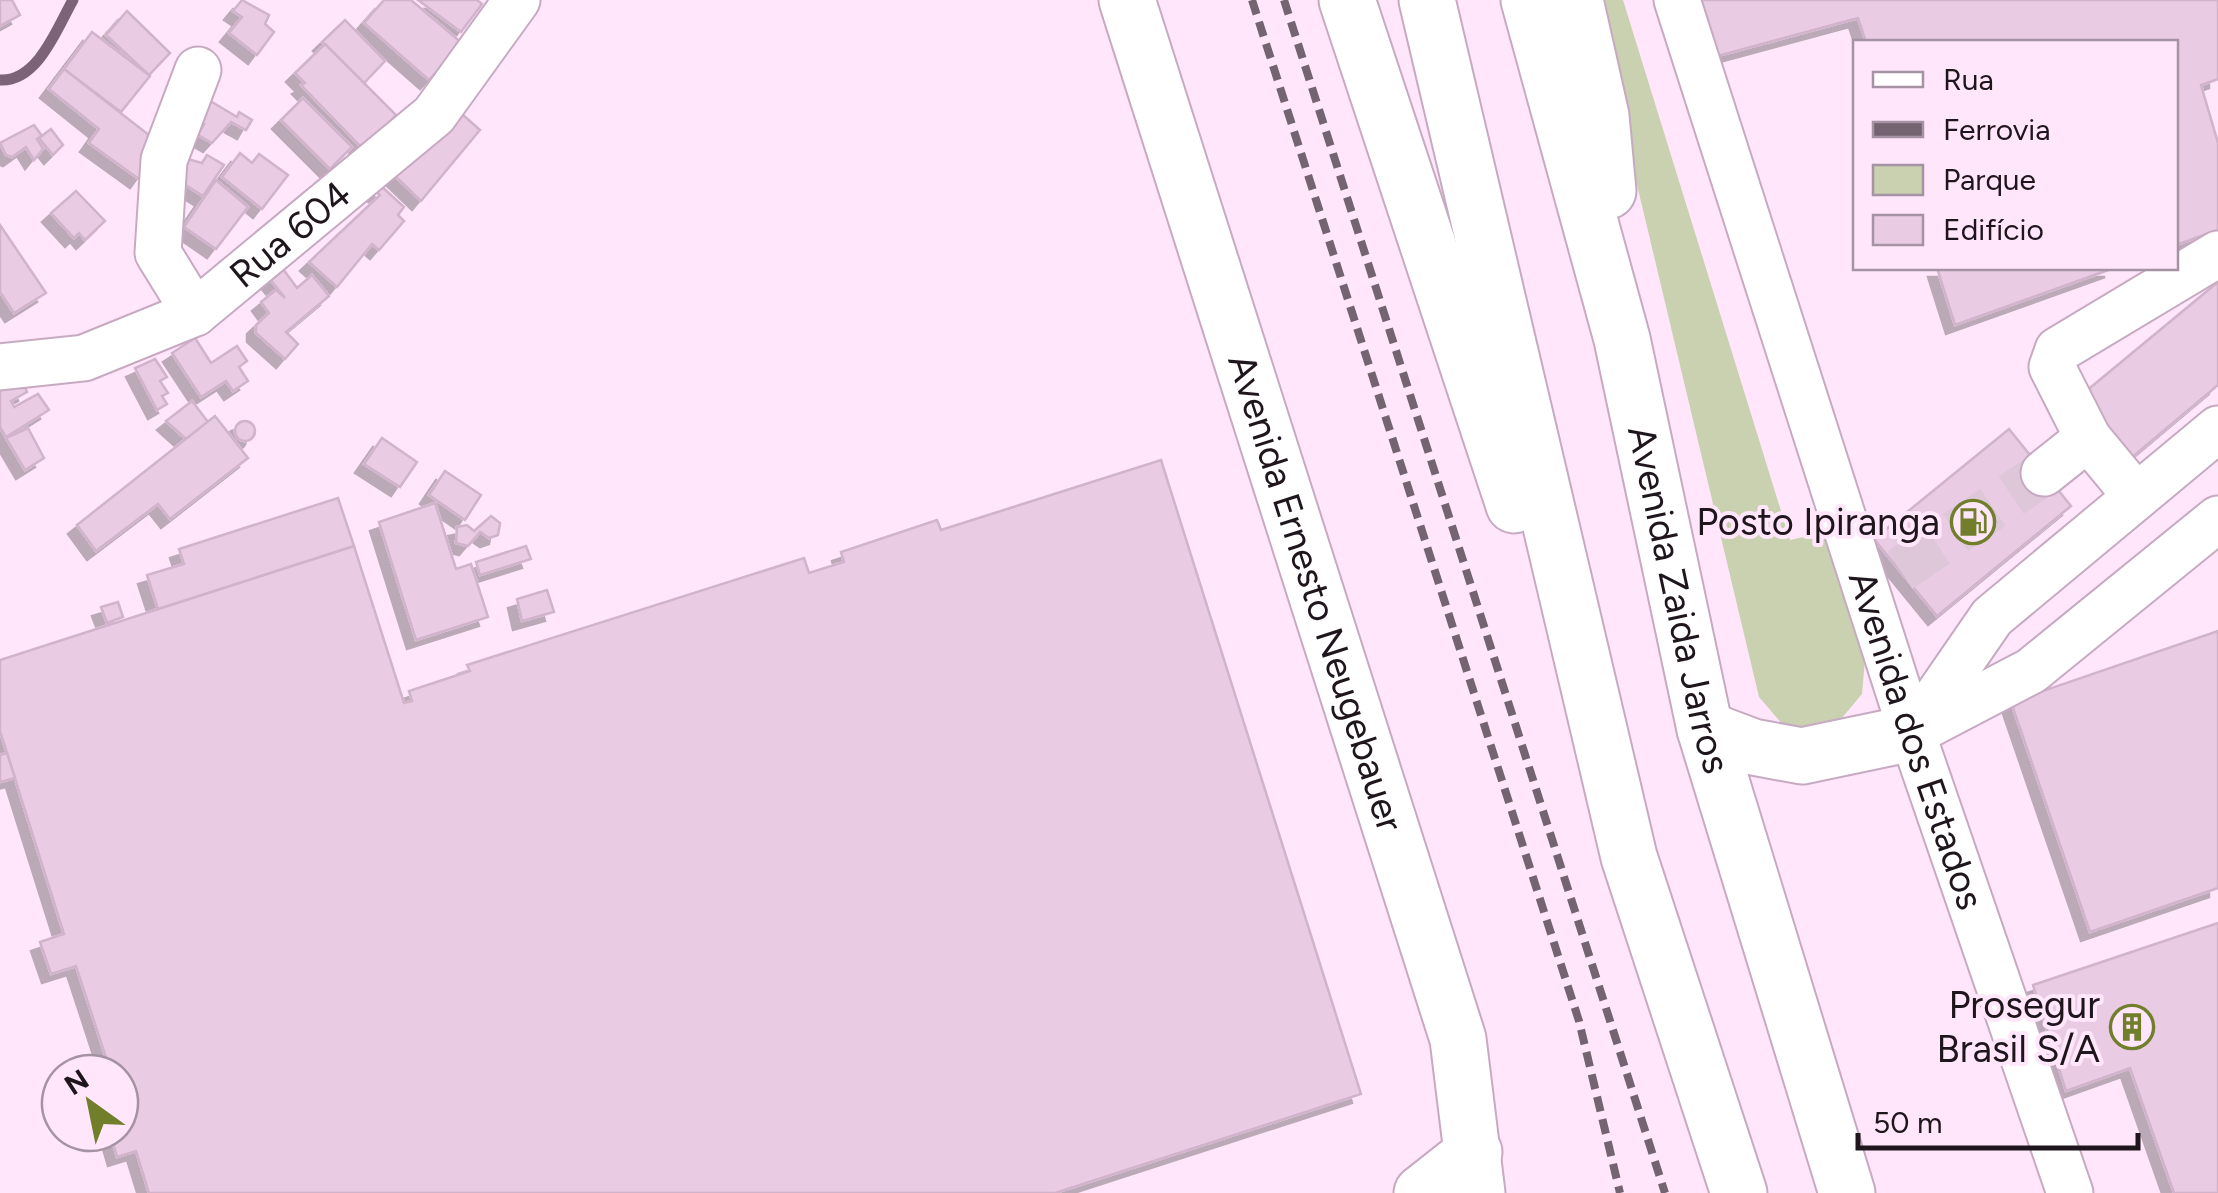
<svg xmlns="http://www.w3.org/2000/svg" width="2218" height="1193" font-family="Figtree,sans-serif">
<style>
.green{fill:#c9d1b1}
.lines{fill:none;stroke-linecap:round;stroke-linejoin:round}
.stream{stroke:#7c6377;stroke-width:11}
.building{fill:#eacbe4;stroke:#d1b3cc;stroke-width:2.5;filter:url(#shadow)}
.minor-tunnel{stroke:#ddc7d9;stroke-width:45;stroke-dasharray:45 22;stroke-linecap:butt}
.minor-casing{stroke:#c7aac2;stroke-width:49}
.major-casing{stroke:#c7aac2;stroke-width:59}
.highway-casing{stroke:#c7aac2;stroke-width:59}
.minor{stroke:#fff;stroke-width:45}
.major{stroke:#fff;stroke-width:55}
.highway{stroke:#fff;stroke-width:55}
.rail{stroke:#746471;stroke-width:8;stroke-dasharray:15 8;stroke-linecap:butt}
.labels{text-anchor:middle;dominant-baseline:central;stroke-width:8;stroke-linejoin:round;paint-order:stroke}
.street-label{font-size:38px;fill:#1f151d;stroke:#ffe6fa}
.poi-label{font-size:38px;fill:#1f151d;stroke:#ffe6fa;text-anchor:end}
</style>
<defs>
<filter id="shadow"><feDropShadow dx="-9" dy="9" stdDeviation="0" flood-color="#0004"/></filter>
</defs>
<rect width="100%" height="100%" fill="#ffe6fa"/>
<path class="green" d="M 1593,0 L 1623,0 L 1790,540 L 1826,532 L 1866,648 L 1862,694 L 1831,731 L 1790,733 L 1759,697 Z"/>
<g class="lines">
<path class="stream" d="M 0,80 C 38,82 57,28 73,0"/>
</g>
<g class="building">
<path d="M 0,0 L 12,0 L 20,15 L 0,26 Z"/>
<path d="M 242,0 L 269,15 L 265,24 L 274,32 L 257,55 L 229,33 L 242,17 L 233,11 Z"/>
<path d="M 384,0 L 411,0 L 463,44 L 429,80 L 364,23 Z"/>
<path d="M 418,0 L 477,0 L 482,4 L 461,32 Z"/>
<path d="M 1696,0 L 2218,0 L 2218,79 L 2201,85 L 2218,143 L 2218,230 L 2176,245 L 2176,42 L 1866,42 L 1858,18 L 1714,57 Z"/>
<path d="M 127,11 L 170,53 L 149,75 L 106,35 Z"/>
<path d="M 345,20 L 385,61 L 364,83 L 322,42 Z"/>
<path d="M 92,32 L 150,76 L 121,112 L 64,69 Z"/>
<path d="M 325,44 L 396,115 L 364,150 L 301,85 L 305,83 L 295,73 Z"/>
<path d="M 64,69 L 163,146 L 139,179 L 89,143 L 99,129 L 49,89 Z"/>
<path d="M 303,98 L 352,147 L 330,169 L 281,120 Z"/>
<path d="M 207,99 L 237,117 L 239,112 L 252,120 L 246,130 L 231,122 L 212,143 L 198,135 L 204,124 L 195,119 Z"/>
<path d="M 463,115 L 480,130 L 421,201 L 394,175 L 423,143 L 430,148 Z"/>
<path d="M 34,125 L 42,136 L 37,139 L 43,149 L 34,160 L 26,147 L 12,157 L 6,155 L 0,143 Z"/>
<path d="M 51,129 L 63,145 L 53,155 L 39,138 Z"/>
<path d="M 240,153 L 252,163 L 259,154 L 288,175 L 262,209 L 222,177 Z"/>
<path d="M 207,155 L 224,165 L 203,196 L 181,182 L 187,169 L 182,165 L 184,158 L 202,163 Z"/>
<path d="M 216,180 L 248,207 L 216,249 L 184,227 Z"/>
<path d="M 381,186 L 404,207 L 398,215 L 404,221 L 379,250 L 372,244 L 337,287 L 309,262 L 380,195 L 375,191 Z"/>
<path d="M 76,191 L 105,221 L 85,240 L 79,233 L 74,238 L 51,213 Z"/>
<path d="M 0,225 L 46,293 L 14,313 L 0,292 Z"/>
<path d="M 1937,268 L 2114,268 L 1955,325 Z"/>
<path d="M 283,269 L 297,288 L 312,275 L 329,296 L 286,332 L 298,344 L 285,359 L 256,333 L 256,325 L 269,313 L 261,302 L 276,290 L 285,298 L 270,279 Z"/>
<path d="M 2218,282 L 2218,385 L 2130,459 L 2079,397 Z"/>
<path d="M 195,338 L 211,363 L 237,346 L 247,361 L 239,367 L 248,381 L 233,391 L 226,381 L 201,397 L 172,353 Z"/>
<path d="M 155,359 L 167,377 L 160,381 L 168,393 L 162,396 L 167,404 L 157,410 L 135,368 Z"/>
<path d="M 0,387 L 25,387 L 27,392 L 11,401 L 14,407 L 38,394 L 49,410 L 6,437 L 0,427 Z"/>
<path d="M 192,401 L 208,422 L 186,439 L 166,421 Z"/>
<path d="M 215,416 L 248,458 L 170,519 L 158,504 L 96,551 L 77,525 Z"/>
<circle cx="245" cy="431" r="10"/>
<path d="M 28,428 L 44,458 L 25,470 L 6,438 Z"/>
<path d="M 2009,429 L 2071,506 L 1937,616 L 1874,539 Z"/>
<path d="M 382,438 L 417,462 L 400,487 L 364,464 Z"/>
<path d="M 1161,460 L 1361,1094 L 1055,1193 L 149,1193 L 136,1151 L 117,1157 L 110,1133 L 120,1133 L 120,1127 L 127,1124 L 120,1102 L 120,1073 L 111,1073 L 76,966 L 51,974 L 40,942 L 64,934 L 0,731 L 0,660 L 354,546 L 404,703 L 412,701 L 409,691 L 470,671 L 467,665 L 804,558 L 809,573 L 844,562 L 841,552 L 937,520 L 941,530 Z"/>
<path d="M 445,471 L 481,495 L 465,520 L 429,495 Z"/>
<path d="M 338,498 L 354,546 L 158,609 L 147,575 L 184,564 L 179,549 Z"/>
<path d="M 435,503 L 456,569 L 471,564 L 488,617 L 416,640 L 379,522 Z"/>
<path d="M 491,516 L 500,523 L 498,535 L 489,538 L 480,532 L 468,546 L 456,543 L 457,527 L 467,525 L 474,531 Z"/>
<path d="M 526,546 L 531,559 L 480,575 L 476,562 Z"/>
<path d="M 547,590 L 554,612 L 522,621 L 517,599 Z"/>
<path d="M 118,602 L 123,617 L 107,623 L 101,607 Z"/>
<path d="M 2218,631 L 2218,888 L 2090,932 L 2011,702 Z"/>
<path d="M 7,753 L 15,778 L 0,782 L 0,755 Z"/>
<path d="M 2218,923 L 2218,1193 L 2174,1193 L 2130,1068 L 2066,1091 L 2033,985 Z"/>
</g>
<g class="lines">
<path class="minor-tunnel" d="M 1900,570 L 2044,473"/>
<defs>
<g id="minor">
<path id="s1" d="M 1677,0 L 1912,733 L 2070,1193"/>
<path d="M 195,313 L 158,253 L 164,160 L 198,70"/>
<path id="s2" d="M 0,367 L 84,358 L 195,313 L 434,115 L 517,0"/>
<path d="M 2088,438 L 2052,367 L 2058,350 L 2218,254"/>
<path d="M 2044,473 L 2088,438 L 2136,496"/>
<path d="M 1918,730 L 2031,671 L 2218,519"/>
<path d="M 1912,733 L 1992,617 L 2218,429"/>
</g>
<g id="major">
<path id="s3" d="M 1127,0 L 1458,1039 L 1477,1193"/>
<path d="M 1422,1193 L 1474,1152"/>
</g>
<g id="highway">
<path d="M 1347,0 L 1514,505"/>
<path d="M 1427,0 L 1629,857 L 1739,1193"/>
<path id="s4" d="M 1529,0 L 1622,339 L 1705,729 L 1847,1193"/>
<path d="M 1575,0 L 1601,116 L 1608,191"/>
<path d="M 1705,729 L 1753,747 L 1802,756 L 1912,733"/>
</g>
</defs>
<use href="#minor" class="minor-casing"/>
<use href="#major" class="major-casing"/>
<use href="#highway" class="highway-casing"/>
<use href="#minor" class="minor"/>
<use href="#major" class="major"/>
<use href="#highway" class="highway"/>
<g class="rail">
<path d="M 1252,0 L 1579,1021 L 1620,1193"/>
<path d="M 1284,0 L 1665,1193"/>
</g>
</g>
<defs>
<symbol id="fuel-ring" viewBox="-11 -11 22 22"><circle r="9.5" fill="#ffe6fa" stroke="#717f2d" stroke-width="1.5"/><path d="M-5.5-6h7V0h2V4h1.3V-2.5L3-4.5l.8-.8L6-3V5H2.5V1h-1V6h-7ZM-4.2-4.7v3.2H.2V-4.7Z" fill="#717f2d"/></symbol>
<symbol id="building-ring" viewBox="-11 -11 22 22"><circle r="9.5" fill="#ffe6fa" stroke="#717f2d" stroke-width="1.5"/><path d="M-4-6H4V6H1V3H-1V6H-4ZM-2.5-4.3h1.7v1.8h-1.7ZM.8-4.3h1.7v1.8H.8ZM-2.5-1h1.7V.8h-1.7ZM.8-1h1.7V.8H.8Z" fill="#717f2d"/></symbol>
</defs>
<g fill-rule="evenodd">
<use href="#fuel-ring" x="1948" y="497" width="50" height="50"/>
<use href="#building-ring" x="2107" y="1002" width="50" height="50"/>
</g>
<g class="labels">
<g class="street-label">
<text stroke="none"><textPath href="#s2" startOffset="328">Rua 604</textPath></text>
<text stroke="none"><textPath href="#s3" startOffset="622">Avenida Ernesto Neugebauer</textPath></text>
<text stroke="none"><textPath href="#s4" startOffset="618">Avenida Zaida Jarros</textPath></text>
<text stroke="none"><textPath href="#s1" startOffset="778">Avenida dos Estados</textPath></text>
</g>
<g class="poi-label">
<text x="1940" y="522">Posto Ipiranga</text>
<text x="2100" y="1005">Prosegur<tspan x="2100" dy="44">Brasil S/A</tspan></text>
</g>
</g>
<rect x="1853" y="40" width="325" height="230" fill="#ffe6fa" stroke="#a592a2" stroke-width="2.5"/>
<rect x="1873" y="72" width="50" height="15" fill="#ffffff" stroke="#a592a2" stroke-width="2.5"/>
<text x="1943" y="90" font-size="30" fill="#1f151d">Rua</text>
<rect x="1873" y="122" width="50" height="15" fill="#746471" stroke="#a592a2" stroke-width="2.5"/>
<text x="1943" y="140" font-size="30" fill="#1f151d">Ferrovia</text>
<rect x="1873" y="165" width="50" height="30" fill="#c9d1b1" stroke="#a592a2" stroke-width="2.5"/>
<text x="1943" y="190" font-size="30" fill="#1f151d">Parque</text>
<rect x="1873" y="215" width="50" height="30" fill="#eacbe4" stroke="#a592a2" stroke-width="2.5"/>
<text x="1943" y="240" font-size="30" fill="#1f151d">Edifício</text>
<g transform="translate(90 1103) rotate(327)"><circle r="48" fill="#ffe6fa" stroke="#a592a2" stroke-width="2.5"/>
<path d="M0-8L18 38L0 25L-18 38Z" fill="#717f2d"/>
<text y="-15" font-size="28" font-weight="bold" text-anchor="middle" fill="#1f151d">N</text>
</g>
<path d="M1858 1133v15h280v-15" fill="none" stroke="#1f151d" stroke-width="5"/>
<text x="1873" y="1133" font-size="30" fill="#1f151d" stroke="#ffe6fa" stroke-width="8" paint-order="stroke">50 m</text>
</svg>
